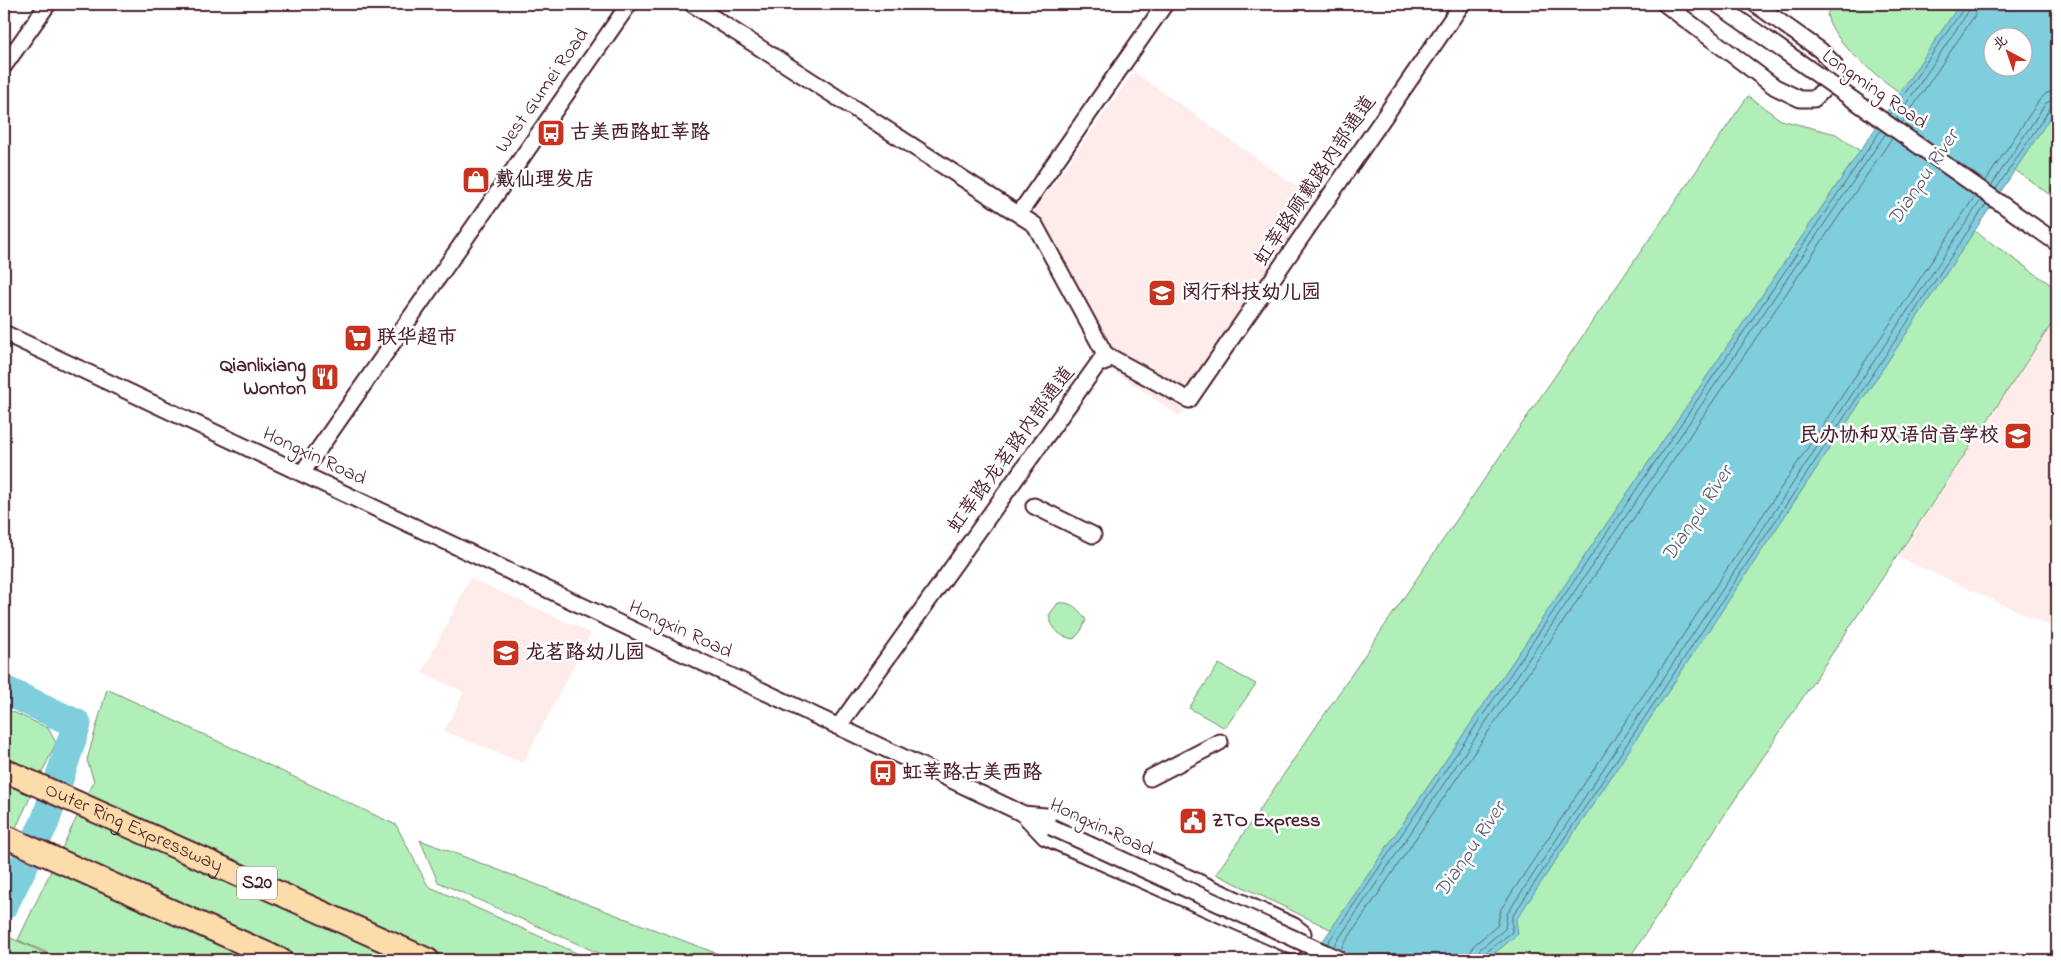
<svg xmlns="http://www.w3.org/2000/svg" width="2061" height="964" font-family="'Indie Flower','LXGW WenKai TC',sans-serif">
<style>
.built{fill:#feeceb}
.green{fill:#b0f0b8;stroke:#7d8872;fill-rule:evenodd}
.water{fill:#7fcedd;stroke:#6a8896;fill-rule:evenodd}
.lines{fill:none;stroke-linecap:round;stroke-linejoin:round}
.shore{stroke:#5f6572;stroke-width:1}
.river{stroke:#7fcedd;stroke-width:29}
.minor-casing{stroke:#4a1f2b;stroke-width:19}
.highway-casing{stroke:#4a1f2b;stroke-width:26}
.minor{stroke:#fff;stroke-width:15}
.highway{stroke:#fddcac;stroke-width:22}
.minor-bridge-casing{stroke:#4a1f2b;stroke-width:19;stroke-linecap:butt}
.minor-bridge{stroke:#fff;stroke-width:15}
.labels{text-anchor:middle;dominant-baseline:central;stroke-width:5;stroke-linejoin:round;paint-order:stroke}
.shield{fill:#fff;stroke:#80626b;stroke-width:1}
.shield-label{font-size:19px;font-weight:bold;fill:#4a1f2b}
.street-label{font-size:20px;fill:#4a1f2b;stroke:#fff}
.poi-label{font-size:20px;font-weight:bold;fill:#4a1f2b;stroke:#fff;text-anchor:start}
.water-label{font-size:21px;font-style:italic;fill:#5d5c69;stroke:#fff}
</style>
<rect width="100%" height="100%" fill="#fff"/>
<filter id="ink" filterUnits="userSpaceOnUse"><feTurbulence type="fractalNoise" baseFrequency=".02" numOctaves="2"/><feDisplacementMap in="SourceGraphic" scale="10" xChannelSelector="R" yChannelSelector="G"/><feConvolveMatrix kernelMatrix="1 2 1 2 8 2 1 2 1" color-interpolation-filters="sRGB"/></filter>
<g filter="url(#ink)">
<g class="built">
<path d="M 1134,72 L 1320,203 L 1180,416 L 1101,363 L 1026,223 Z"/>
<path d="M 2057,316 L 2057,629 L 1898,557 Z"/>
<path d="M 470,578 L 591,633 L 523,763 L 444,731 L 464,692 L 422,673 Z"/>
</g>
<g class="green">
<path d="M 1834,4 L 2057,4 L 2057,200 C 2030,180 2002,161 1973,142 C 1937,117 1834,57 1827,14 ZM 1994,38 L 2024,38 L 2024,68 L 1994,68 Z"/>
<path d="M 1748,96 L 1781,120 L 1836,134 L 2057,289 L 2057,316 L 1628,960 L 1394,960 L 1216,874 L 1515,434 Z"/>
<path d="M 1058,603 C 1071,601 1079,609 1086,620 L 1081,631 L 1074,639 C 1059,637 1052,629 1049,615 Z"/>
<path d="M 1219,664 L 1256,684 L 1225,728 L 1189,708 Z"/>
<path d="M 107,689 L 396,825 L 428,886 L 592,960 L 64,960 L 18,940 L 94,781 L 87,760 Z"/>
<path d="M 4,708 L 48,728 L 56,743 L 4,853 Z"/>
<path d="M 420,840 L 734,960 L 614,960 L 438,882 Z"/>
<path d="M 4,935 L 61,960 L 4,960 Z"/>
</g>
<path class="water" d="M 1960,4 L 2057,4 L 2057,107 L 1516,920 L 1518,934 L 1486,960 L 1310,960 ZM 1994,38 L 2024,38 L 2024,68 L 1994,68 Z"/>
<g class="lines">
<g class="shore">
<path d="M 1890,115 L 1963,9 L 1964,4"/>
<path d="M 1896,119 L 1968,12 L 1970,4"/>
<path d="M 1902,123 L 1975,15 L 1978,4"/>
<path d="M 1985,182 L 2040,99 L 2047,93 L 2057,91"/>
<path d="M 1991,186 L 2046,103 L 2057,98"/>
<path d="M 1996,189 L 2051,107 L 2057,105"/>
<path d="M 1327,944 L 1881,130"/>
<path d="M 1333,947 L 1886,133"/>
<path d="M 1340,950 L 1892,138"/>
<path d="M 1468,960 L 1473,946 L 1497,926 L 1501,909 L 1975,196"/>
<path d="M 1476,960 L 1480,949 L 1505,929 L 1507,914 L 1981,200"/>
<path d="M 1482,960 L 1484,954 L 1512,932 L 1512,917 L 1986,204"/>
</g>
<path class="river" d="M 4,690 L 77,724 L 45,822 L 4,905"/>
<defs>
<g id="minor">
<path d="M 692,4 L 1035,225 L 1105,354 L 838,727"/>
<path d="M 1665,4 L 1775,87 L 1800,99 L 1814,99 L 1835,78 L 1834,64 L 1820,50 L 1755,4"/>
<path d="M 4,66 L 48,4"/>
<path d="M 1019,214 L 1165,4"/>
<path d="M 4,333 L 1051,827"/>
<path d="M 1104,363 L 1105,354 L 1189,400 L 1462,4"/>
<path d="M 302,473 L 629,4"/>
<path d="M 1034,506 L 1093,535"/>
<path d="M 1150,778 L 1220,742"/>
<path d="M 1023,814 L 1057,817 L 1294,926 L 1303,933 L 1294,947 L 1045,837 Z"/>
</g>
<g id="highway">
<path id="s1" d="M 4,770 L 428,960"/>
<path d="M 4,836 L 281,960"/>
</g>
</defs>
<use href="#minor" class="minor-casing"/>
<use href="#highway" class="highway-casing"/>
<use href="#minor" class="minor"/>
<use href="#highway" class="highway"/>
<defs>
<g id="minor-bridge">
<path d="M 1717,4 L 2057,243"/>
<path d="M 1051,827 L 1341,960"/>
</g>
</defs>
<use href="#minor-bridge" class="minor-bridge-casing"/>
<use href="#minor-bridge" class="minor-bridge"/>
</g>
</g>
<defs>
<symbol id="bus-square" viewBox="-11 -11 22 22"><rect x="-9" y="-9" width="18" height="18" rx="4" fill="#c8321e" stroke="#fff"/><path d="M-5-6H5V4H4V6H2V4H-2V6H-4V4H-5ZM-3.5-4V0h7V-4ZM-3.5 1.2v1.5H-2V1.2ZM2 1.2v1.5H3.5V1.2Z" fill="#fff"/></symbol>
<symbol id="shop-square" viewBox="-11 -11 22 22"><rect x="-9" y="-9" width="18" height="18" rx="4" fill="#c8321e" stroke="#fff"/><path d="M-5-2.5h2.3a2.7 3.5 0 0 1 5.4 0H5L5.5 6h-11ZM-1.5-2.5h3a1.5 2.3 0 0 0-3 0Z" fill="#fff"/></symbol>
<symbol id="school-square" viewBox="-11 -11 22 22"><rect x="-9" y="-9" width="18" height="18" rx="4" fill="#c8321e" stroke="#fff"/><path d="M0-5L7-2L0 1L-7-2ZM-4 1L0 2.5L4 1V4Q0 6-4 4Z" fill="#fff"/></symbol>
<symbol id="supermarket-square" viewBox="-11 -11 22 22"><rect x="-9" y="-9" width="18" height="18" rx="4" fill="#c8321e" stroke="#fff"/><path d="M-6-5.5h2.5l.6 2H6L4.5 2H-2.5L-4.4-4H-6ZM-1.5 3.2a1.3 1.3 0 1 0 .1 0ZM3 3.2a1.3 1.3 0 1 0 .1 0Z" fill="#fff"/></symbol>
<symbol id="restaurant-square" viewBox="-11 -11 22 22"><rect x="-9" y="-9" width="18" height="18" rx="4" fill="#c8321e" stroke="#fff"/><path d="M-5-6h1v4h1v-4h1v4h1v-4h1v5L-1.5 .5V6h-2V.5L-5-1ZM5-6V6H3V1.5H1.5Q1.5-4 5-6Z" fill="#fff"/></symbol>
<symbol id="civic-square" viewBox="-11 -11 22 22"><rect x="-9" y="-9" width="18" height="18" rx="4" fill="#c8321e" stroke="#fff"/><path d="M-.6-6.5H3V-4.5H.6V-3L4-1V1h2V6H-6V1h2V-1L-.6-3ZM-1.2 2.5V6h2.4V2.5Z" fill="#fff"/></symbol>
</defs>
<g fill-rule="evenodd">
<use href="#bus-square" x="535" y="117" width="32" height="32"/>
<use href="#shop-square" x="460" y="164" width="32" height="32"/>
<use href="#school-square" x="1146" y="277" width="32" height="32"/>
<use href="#supermarket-square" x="342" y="322" width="32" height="32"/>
<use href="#restaurant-square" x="309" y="361" width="32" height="32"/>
<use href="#school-square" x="2002" y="420" width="32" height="32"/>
<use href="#school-square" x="490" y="637" width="32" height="32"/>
<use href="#bus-square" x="867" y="757" width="32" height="32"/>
<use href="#civic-square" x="1177" y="805" width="32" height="32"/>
</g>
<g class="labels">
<rect class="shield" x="237" y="866.5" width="40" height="33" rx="4"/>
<g class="shield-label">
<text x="257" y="883">S20</text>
</g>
<g class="street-label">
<text transform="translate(1874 90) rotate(35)">Longming Road</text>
<text transform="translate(543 91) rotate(-55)">West Gumei Road</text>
<text transform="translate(1316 181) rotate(-56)">虹莘路顾戴路内部通道</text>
<text transform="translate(1012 450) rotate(-54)">虹莘路龙茗路内部通道</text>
<text transform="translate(314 457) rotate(25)">Hongxin Road</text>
<text transform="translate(680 630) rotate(25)">Hongxin Road</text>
<text stroke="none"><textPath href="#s1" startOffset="142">Outer Ring Expressway</textPath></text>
<text transform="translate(1101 828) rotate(25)">Hongxin Road</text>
</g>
<g class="poi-label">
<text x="570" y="133">古美西路虹莘路</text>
<text x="495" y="180">戴仙理发店</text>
<text x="1181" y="293">闵行科技幼儿园</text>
<text x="377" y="338">联华超市</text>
<text x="306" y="366" text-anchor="end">Qianlixiang<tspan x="306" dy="23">Wonton</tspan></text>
<text x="1999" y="436" text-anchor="end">民办协和双语尚音学校</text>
<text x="525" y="653">龙茗路幼儿园</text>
<text x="902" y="773">虹莘路古美西路</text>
<text x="1212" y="821">ZTO Express</text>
</g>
<g class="water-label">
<text transform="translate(1924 178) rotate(-56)">Dianpu River</text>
<text transform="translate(1698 514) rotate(-56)">Dianpu River</text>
<text transform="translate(1471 850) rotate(-56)">Dianpu River</text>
</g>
</g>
<rect width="2061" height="964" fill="none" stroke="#fff" stroke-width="20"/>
<rect x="10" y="10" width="2041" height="944" fill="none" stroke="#4a1f2b" stroke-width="2" filter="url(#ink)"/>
<g transform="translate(2008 52) rotate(320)"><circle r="24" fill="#ffffff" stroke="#b7a5aa"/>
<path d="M0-4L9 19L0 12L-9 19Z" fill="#c8321e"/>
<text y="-8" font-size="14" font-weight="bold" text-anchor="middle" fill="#4a1f2b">北</text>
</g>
</svg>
